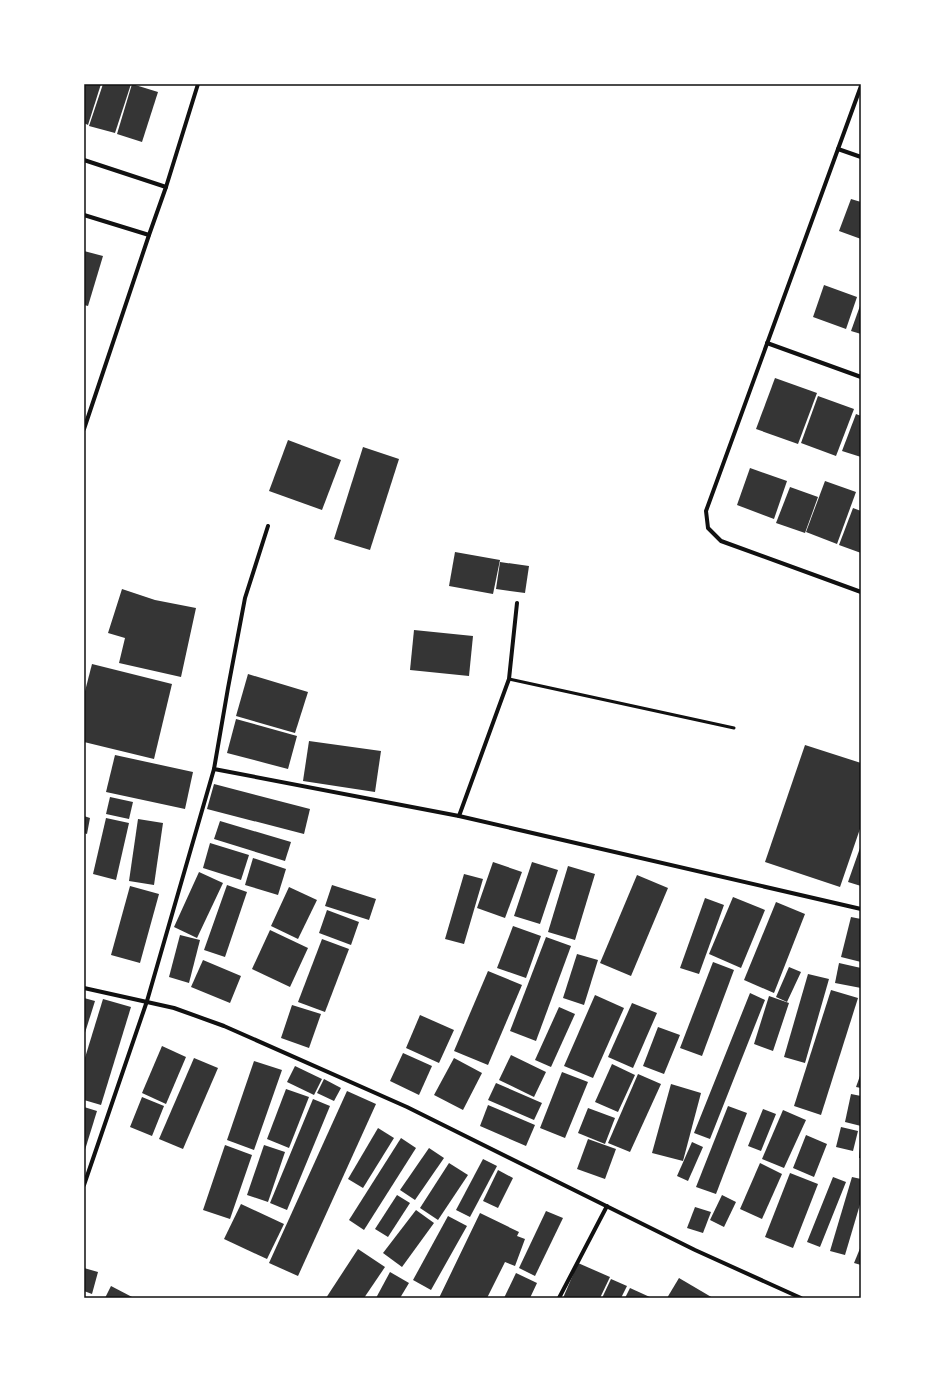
<svg xmlns="http://www.w3.org/2000/svg" width="945" height="1382" font-family="Commissioner,sans-serif">
<style>
.building{fill:#353535}
.lines{fill:none;stroke-linecap:round;stroke-linejoin:round}
.service{stroke:#111;stroke-width:3}
.minor{stroke:#111;stroke-width:4}
.neatline{fill:none;stroke:#111;stroke-width:1.5}
</style>
<rect width="100%" height="100%" fill="#fff"/>
<g class="building">
<path d="M 84,84 L 101,84 L 88,125 L 84,123 Z"/>
<path d="M 103,84 L 131,84 L 115,133 L 89,126 Z"/>
<path d="M 132,84 L 158,92 L 142,142 L 117,134 Z"/>
<path d="M 851,199 L 861,202 L 861,239 L 839,231 Z"/>
<path d="M 84,251 L 103,256 L 88,306 L 84,305 Z"/>
<path d="M 824,285 L 857,297 L 846,329 L 813,317 Z"/>
<path d="M 861,303 L 861,334 L 851,331 Z"/>
<path d="M 775,378 L 817,393 L 798,444 L 756,429 Z"/>
<path d="M 818,396 L 854,409 L 836,456 L 801,443 Z"/>
<path d="M 856,414 L 861,416 L 861,457 L 842,451 Z"/>
<path d="M 288,440 L 341,460 L 322,510 L 269,491 Z"/>
<path d="M 363,447 L 399,459 L 370,550 L 334,539 Z"/>
<path d="M 750,468 L 787,481 L 774,519 L 737,505 Z"/>
<path d="M 825,481 L 856,492 L 837,544 L 806,532 Z"/>
<path d="M 790,487 L 818,497 L 805,533 L 776,523 Z"/>
<path d="M 853,508 L 861,511 L 861,553 L 839,545 Z"/>
<path d="M 455,552 L 500,560 L 493,594 L 449,586 Z"/>
<path d="M 500,562 L 529,566 L 525,593 L 496,589 Z"/>
<path d="M 122,589 L 155,600 L 196,608 L 181,677 L 119,663 L 125,638 L 108,633 Z"/>
<path d="M 414,630 L 473,636 L 469,676 L 410,670 Z"/>
<path d="M 92,664 L 172,684 L 154,759 L 84,742 L 84,695 Z"/>
<path d="M 248,674 L 308,692 L 295,733 L 236,716 Z"/>
<path d="M 236,719 L 297,736 L 288,769 L 227,753 Z"/>
<path d="M 309,741 L 381,751 L 375,792 L 303,781 Z"/>
<path d="M 805,745 L 861,763 L 861,826 L 840,887 L 765,862 Z"/>
<path d="M 115,755 L 193,772 L 185,809 L 106,792 Z"/>
<path d="M 214,784 L 310,809 L 304,834 L 207,809 Z"/>
<path d="M 110,797 L 133,802 L 129,819 L 106,814 Z"/>
<path d="M 84,816 L 90,818 L 87,834 L 84,833 Z"/>
<path d="M 106,818 L 129,823 L 116,880 L 93,874 Z"/>
<path d="M 138,819 L 163,823 L 154,885 L 129,881 Z"/>
<path d="M 220,821 L 291,842 L 285,861 L 214,839 Z"/>
<path d="M 210,843 L 249,855 L 241,880 L 203,868 Z"/>
<path d="M 861,845 L 861,886 L 848,882 Z"/>
<path d="M 253,858 L 286,869 L 278,895 L 245,885 Z"/>
<path d="M 493,862 L 522,872 L 505,918 L 477,908 Z"/>
<path d="M 532,862 L 558,870 L 540,924 L 514,916 Z"/>
<path d="M 568,866 L 595,874 L 575,940 L 548,932 Z"/>
<path d="M 199,872 L 223,883 L 197,938 L 174,927 Z"/>
<path d="M 464,874 L 483,879 L 464,944 L 445,939 Z"/>
<path d="M 637,875 L 668,888 L 631,976 L 600,963 Z"/>
<path d="M 227,885 L 247,892 L 225,957 L 204,950 Z"/>
<path d="M 332,885 L 376,899 L 369,920 L 325,906 Z"/>
<path d="M 130,886 L 159,894 L 140,963 L 111,955 Z"/>
<path d="M 289,887 L 317,900 L 298,939 L 271,926 Z"/>
<path d="M 733,897 L 765,910 L 741,968 L 709,954 Z"/>
<path d="M 705,898 L 724,905 L 699,974 L 680,968 Z"/>
<path d="M 776,902 L 805,914 L 774,993 L 744,980 Z"/>
<path d="M 327,910 L 359,922 L 351,945 L 319,933 Z"/>
<path d="M 851,917 L 861,919 L 861,962 L 841,957 Z"/>
<path d="M 513,926 L 541,936 L 526,978 L 497,968 Z"/>
<path d="M 270,930 L 308,948 L 290,987 L 252,969 Z"/>
<path d="M 180,935 L 200,940 L 189,983 L 169,977 Z"/>
<path d="M 546,937 L 571,946 L 536,1041 L 510,1031 Z"/>
<path d="M 322,939 L 349,949 L 325,1012 L 298,1002 Z"/>
<path d="M 577,954 L 598,960 L 584,1005 L 563,998 Z"/>
<path d="M 203,960 L 241,976 L 230,1003 L 191,987 Z"/>
<path d="M 713,962 L 734,970 L 702,1056 L 680,1048 Z"/>
<path d="M 839,963 L 861,968 L 861,988 L 835,983 Z"/>
<path d="M 789,967 L 801,972 L 787,1002 L 776,997 Z"/>
<path d="M 488,971 L 522,985 L 488,1065 L 454,1051 Z"/>
<path d="M 808,974 L 829,979 L 805,1063 L 784,1057 Z"/>
<path d="M 831,990 L 858,998 L 821,1115 L 794,1106 Z"/>
<path d="M 750,993 L 765,1000 L 710,1139 L 694,1133 Z"/>
<path d="M 595,995 L 624,1008 L 593,1078 L 564,1066 Z"/>
<path d="M 769,996 L 789,1003 L 773,1051 L 754,1044 Z"/>
<path d="M 84,998 L 95,1001 L 84,1036 Z"/>
<path d="M 103,999 L 131,1007 L 101,1105 L 84,1100 L 84,1061 Z"/>
<path d="M 632,1003 L 657,1013 L 633,1068 L 608,1057 Z"/>
<path d="M 292,1005 L 321,1014 L 309,1048 L 281,1038 Z"/>
<path d="M 559,1007 L 575,1014 L 551,1067 L 535,1060 Z"/>
<path d="M 420,1015 L 454,1030 L 439,1063 L 406,1048 Z"/>
<path d="M 658,1027 L 680,1035 L 664,1074 L 643,1066 Z"/>
<path d="M 162,1046 L 186,1057 L 166,1104 L 142,1093 Z"/>
<path d="M 403,1053 L 432,1066 L 419,1095 L 390,1081 Z"/>
<path d="M 511,1055 L 546,1072 L 534,1097 L 499,1080 Z"/>
<path d="M 194,1058 L 218,1068 L 183,1149 L 159,1139 Z"/>
<path d="M 454,1058 L 482,1073 L 463,1110 L 434,1095 Z"/>
<path d="M 254,1061 L 282,1070 L 254,1150 L 227,1140 Z"/>
<path d="M 612,1064 L 635,1075 L 618,1112 L 595,1102 Z"/>
<path d="M 295,1066 L 322,1079 L 314,1095 L 287,1082 Z"/>
<path d="M 562,1072 L 588,1082 L 565,1138 L 540,1128 Z"/>
<path d="M 861,1073 L 861,1088 L 856,1087 Z"/>
<path d="M 638,1074 L 661,1084 L 630,1152 L 608,1143 Z"/>
<path d="M 324,1079 L 341,1088 L 334,1101 L 317,1093 Z"/>
<path d="M 496,1083 L 542,1103 L 534,1120 L 488,1100 Z"/>
<path d="M 671,1084 L 701,1093 L 683,1161 L 652,1153 Z"/>
<path d="M 286,1089 L 309,1097 L 289,1148 L 267,1139 Z"/>
<path d="M 347,1091 L 376,1104 L 298,1276 L 269,1263 Z"/>
<path d="M 851,1094 L 861,1096 L 861,1126 L 845,1122 Z"/>
<path d="M 142,1097 L 164,1106 L 152,1136 L 130,1127 Z"/>
<path d="M 313,1099 L 330,1106 L 287,1210 L 270,1203 Z"/>
<path d="M 488,1105 L 535,1125 L 526,1146 L 480,1126 Z"/>
<path d="M 728,1106 L 747,1113 L 716,1194 L 696,1187 Z"/>
<path d="M 84,1107 L 97,1111 L 84,1153 Z"/>
<path d="M 588,1108 L 615,1118 L 605,1144 L 578,1133 Z"/>
<path d="M 763,1109 L 776,1114 L 761,1151 L 748,1146 Z"/>
<path d="M 783,1110 L 806,1120 L 784,1168 L 762,1159 Z"/>
<path d="M 841,1127 L 858,1131 L 853,1151 L 836,1147 Z"/>
<path d="M 378,1128 L 394,1138 L 363,1188 L 348,1179 Z"/>
<path d="M 806,1135 L 827,1144 L 814,1177 L 793,1168 Z"/>
<path d="M 401,1138 L 416,1148 L 364,1230 L 349,1220 Z"/>
<path d="M 588,1139 L 616,1149 L 605,1179 L 577,1169 Z"/>
<path d="M 692,1142 L 703,1147 L 688,1181 L 677,1176 Z"/>
<path d="M 225,1145 L 252,1155 L 230,1219 L 203,1210 Z"/>
<path d="M 264,1145 L 285,1152 L 268,1202 L 247,1195 Z"/>
<path d="M 860,1145 L 861,1145 L 861,1158 L 859,1158 Z"/>
<path d="M 429,1148 L 444,1158 L 415,1200 L 400,1190 Z"/>
<path d="M 483,1159 L 497,1166 L 470,1217 L 456,1210 Z"/>
<path d="M 449,1163 L 468,1175 L 438,1220 L 420,1208 Z"/>
<path d="M 760,1163 L 782,1174 L 762,1219 L 740,1209 Z"/>
<path d="M 498,1170 L 513,1178 L 498,1208 L 483,1201 Z"/>
<path d="M 790,1173 L 818,1184 L 793,1248 L 765,1237 Z"/>
<path d="M 833,1177 L 846,1182 L 820,1247 L 807,1242 Z"/>
<path d="M 852,1177 L 861,1179 L 861,1201 L 845,1255 L 830,1251 Z"/>
<path d="M 397,1195 L 410,1203 L 388,1237 L 375,1229 Z"/>
<path d="M 722,1195 L 736,1202 L 724,1227 L 710,1220 Z"/>
<path d="M 241,1204 L 284,1224 L 267,1259 L 224,1239 Z"/>
<path d="M 695,1207 L 711,1212 L 703,1233 L 687,1228 Z"/>
<path d="M 416,1210 L 434,1223 L 402,1267 L 383,1253 Z"/>
<path d="M 546,1211 L 563,1218 L 535,1276 L 519,1268 Z"/>
<path d="M 480,1213 L 519,1232 L 517,1236 L 525,1239 L 515,1266 L 505,1262 L 487,1298 L 439,1298 Z"/>
<path d="M 448,1216 L 467,1226 L 431,1290 L 413,1280 Z"/>
<path d="M 861,1246 L 861,1265 L 854,1263 Z"/>
<path d="M 358,1249 L 385,1267 L 364,1298 L 326,1298 Z"/>
<path d="M 578,1263 L 610,1277 L 600,1298 L 563,1298 Z"/>
<path d="M 84,1268 L 98,1272 L 92,1294 L 84,1291 Z"/>
<path d="M 390,1272 L 409,1283 L 400,1298 L 376,1298 Z"/>
<path d="M 516,1273 L 537,1283 L 530,1298 L 504,1298 Z"/>
<path d="M 679,1278 L 713,1298 L 667,1298 Z"/>
<path d="M 611,1279 L 627,1286 L 621,1298 L 602,1298 Z"/>
<path d="M 111,1286 L 134,1298 L 105,1298 Z"/>
<path d="M 630,1288 L 652,1298 L 625,1298 Z"/>
</g>
<g class="lines">
<path class="service" d="M 509,679 L 734,728"/>
<g class="minor">
<path d="M 861,86 L 706,511 L 708,528 L 721,541 L 861,592"/>
<path d="M 838,149 L 861,157"/>
<path d="M 84,160 L 166,187"/>
<path d="M 84,215 L 149,235"/>
<path d="M 767,343 L 861,377"/>
<path d="M 84,429 L 149,235 L 166,187 L 198,84"/>
<path d="M 268,526 L 245,598 L 228,688 L 214,769 L 459,816 L 861,909"/>
<path d="M 459,816 L 509,679 L 517,603"/>
<path d="M 84,988 L 174,1008 L 224,1026 L 407,1107 L 695,1250 L 801,1298"/>
<path d="M 84,1185 L 147,1001 L 214,769"/>
<path d="M 559,1298 L 607,1206"/>
</g>
</g>
<rect width="945" height="1382" fill="none" stroke="#ffffff" stroke-width="170"/>
<rect x="85" y="85" width="775" height="1212" class="neatline"/>
</svg>
